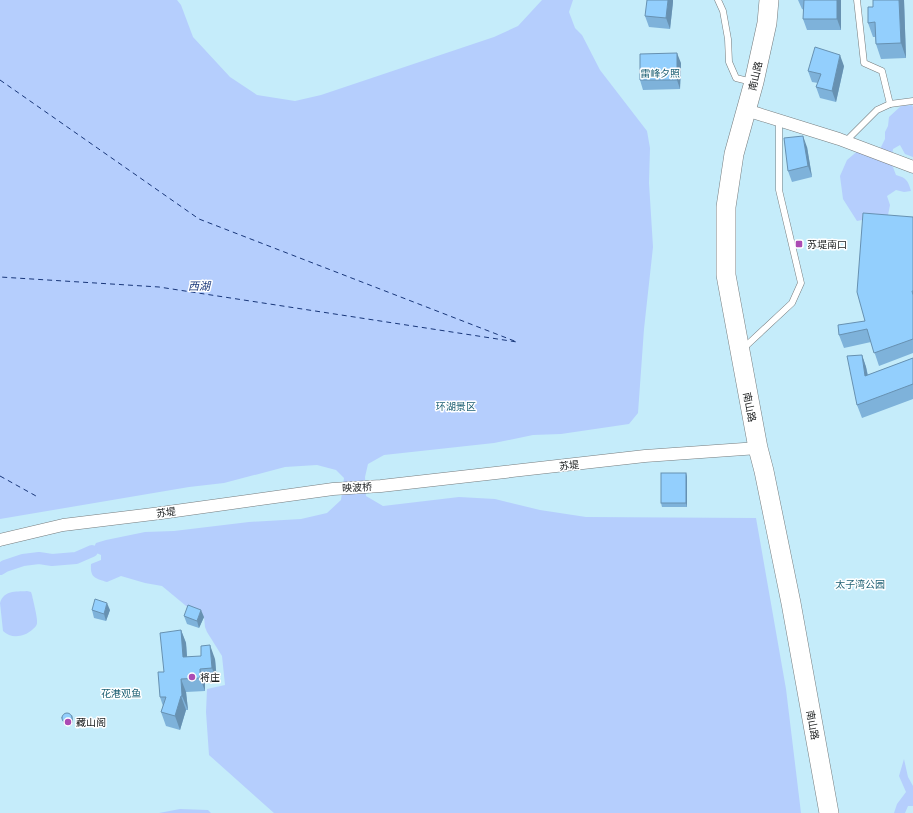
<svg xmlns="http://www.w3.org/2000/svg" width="913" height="813" font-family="'Golos Text','Noto Sans SC',sans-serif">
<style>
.green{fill:#c5ecfa}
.water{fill:#b5cefd}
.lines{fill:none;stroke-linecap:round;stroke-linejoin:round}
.canal{stroke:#b5cefd;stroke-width:12}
.ferry{stroke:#19377a;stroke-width:1;stroke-dasharray:5 4;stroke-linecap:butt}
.lane-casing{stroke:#767c7e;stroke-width:7}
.street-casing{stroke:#767c7e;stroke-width:13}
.primary-casing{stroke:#767c7e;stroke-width:20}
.lane{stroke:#fff;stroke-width:6}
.street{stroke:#fff;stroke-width:12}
.primary{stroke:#fff;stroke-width:19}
.wall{fill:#7eb2da}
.shaded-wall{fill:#6791b1}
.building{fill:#93cffd;stroke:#6791b1}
.poi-dot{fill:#ab4bb3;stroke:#fff;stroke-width:1.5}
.labels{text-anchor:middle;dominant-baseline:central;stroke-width:3;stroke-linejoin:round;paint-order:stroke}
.park-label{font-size:10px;fill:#1d5f73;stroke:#fff}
.street-label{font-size:10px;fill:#1a1d1e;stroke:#fff}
.poi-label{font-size:10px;fill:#1a1d1e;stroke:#fff;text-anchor:start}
.water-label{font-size:11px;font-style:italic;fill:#19377a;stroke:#fff}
</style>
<rect width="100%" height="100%" fill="#edf4f7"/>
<rect class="green" x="0" y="0" width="913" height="813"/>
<g class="water">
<path d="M 0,0 L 177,0 L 181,5 L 193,37 L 230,77 L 257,95 L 295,101 L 321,95 L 494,37 L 518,26 L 542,0 L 573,0 L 569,12 L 575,28 L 582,35 L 600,70 L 647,131 L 650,148 L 649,183 L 653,247 L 644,329 L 638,413 L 629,424 L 561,434 L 533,435 L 494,443 L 384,455 L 368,464 L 365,477 L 366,496 L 383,506 L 459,497 L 495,499 L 540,510 L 586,517 L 756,518 L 786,689 L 801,813 L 274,813 L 209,755 L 206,712 L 207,689 L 225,685 L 222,656 L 207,632 L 205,627 L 204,617 L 191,610 L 162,586 L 145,583 L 121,576 L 107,582 C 95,578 90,578 91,564 L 101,560 L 101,555 L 92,551 L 96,543 L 106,540 L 145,532 L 174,531 L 249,522 L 301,519 L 327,513 L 341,500 L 344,478 L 336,470 L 317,465 L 285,467 L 224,483 L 189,487 L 0,519 Z"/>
<path d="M 912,105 L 913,107 L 913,157 L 905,154 L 900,145 L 893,149 L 891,162 L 896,175 C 907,178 908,181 911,191 L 904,192 L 896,190 L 887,196 L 890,205 L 888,215 L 857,221 L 843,199 L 840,176 L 847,160 L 860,149 L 875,154 L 881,147 L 885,139 L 885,132 L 888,126 L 889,117 L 901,106 Z"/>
<path d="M 27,591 L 31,592 L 32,595 C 33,600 38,619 37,623 C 37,626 34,628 32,630 C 24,637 11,639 3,631 L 0,603 C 4,590 15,592 27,591 Z"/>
<path d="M 904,759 L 908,777 L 913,786 L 913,806 L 908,806 L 905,813 L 894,813 L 897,804 L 906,792 L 899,776 Z"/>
<path d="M 180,809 L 208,810 L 211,813 L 159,813 Z"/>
</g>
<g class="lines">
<path class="canal" d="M 0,569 L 5,566 L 23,560 L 39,558 L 52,560 L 76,558 L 92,551"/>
<g class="ferry">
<path d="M 0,80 L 199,219 L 517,342 L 159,287 L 0,277"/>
<path d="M 0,476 L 36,496"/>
</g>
<defs>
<g id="lane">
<path d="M 718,0 L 723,11 L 728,39 L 729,62 L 736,78 L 752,82"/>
<path d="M 857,0 L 864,63 L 882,71 L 890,104"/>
<path d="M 846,141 L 877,110 L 890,104 L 913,101"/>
<path d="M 742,347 L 747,345 L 792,303 L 801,283 L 779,190 L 779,120"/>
</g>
<g id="street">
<path d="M 746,110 L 839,139 L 913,167"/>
<path d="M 0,540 L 63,525 L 161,513 L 333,489 L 381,486 L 645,456 L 758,448"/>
</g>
<path id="primary" d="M 769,0 L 767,23 L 754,82 L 734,154 L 726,207 L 726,275 L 758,448 L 764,471 L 791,603 L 829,813"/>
</defs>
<use href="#lane" class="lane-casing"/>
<use href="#street" class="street-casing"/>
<use href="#primary" class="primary-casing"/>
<use href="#lane" class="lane"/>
<use href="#street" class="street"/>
<use href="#primary" class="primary"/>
</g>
<g class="wall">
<path d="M 798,0 L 841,0 L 841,30 L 807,30 L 803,19 L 804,10 L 802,9 Z"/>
<path d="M 904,0 L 906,58 L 881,59 L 876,44 L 875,37 L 873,37 L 868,23 L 873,7 Z"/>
<path d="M 673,2 L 670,29 L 649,27 L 645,16 Z"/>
<path d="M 681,63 L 680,89 L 643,90 L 640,80 Z"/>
<path d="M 844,66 L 836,102 L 820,98 L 816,87 L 818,83 L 812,82 L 808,71 Z"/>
<path d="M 807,147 L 812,177 L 792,182 L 788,171 Z"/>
<path d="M 913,217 L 913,353 L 879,366 L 871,342 L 844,348 L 839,335 L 865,321 Z"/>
<path d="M 862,355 L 866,367 L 868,375 L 913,358 L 913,399 L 862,418 L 857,405 Z"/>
<path d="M 686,473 L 687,477 L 687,507 L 662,507 L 661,503 Z"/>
<path d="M 92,610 L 110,610 L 106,621 L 94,618 Z"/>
<path d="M 184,616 L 204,617 L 199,628 L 187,624 Z"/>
<path d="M 181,630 L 186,643 L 187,657 L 215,659 L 217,682 L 205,683 L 205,691 L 186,692 L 188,710 L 186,710 L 180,730 L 166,726 L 161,712 L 163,706 L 160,697 L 164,672 Z"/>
<path d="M 72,715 L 73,722 L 70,726 L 67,726 L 64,724 L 61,717 Z"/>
</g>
<g class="shaded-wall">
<path d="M 668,0 L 673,0 L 673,2 L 670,29 L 666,18 Z"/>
<path d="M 837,0 L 841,0 L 841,30 L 837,19 Z"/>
<path d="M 899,0 L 904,0 L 906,58 L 901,43 Z"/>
<path d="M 677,53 L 681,63 L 680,89 L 677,80 Z"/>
<path d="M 840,55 L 844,66 L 836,102 L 832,91 Z"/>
<path d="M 803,136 L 807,147 L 812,177 L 808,166 Z"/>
<path d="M 862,355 L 866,367 L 870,389 L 865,376 Z"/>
<path d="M 686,473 L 687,477 L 687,507 L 686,503 Z"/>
<path d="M 107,603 L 110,610 L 106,621 L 104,614 Z"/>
<path d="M 201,610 L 204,617 L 199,628 L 197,621 Z"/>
<path d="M 181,630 L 186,643 L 188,671 L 183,657 Z"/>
<path d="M 210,645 L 215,659 L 217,682 L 212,668 Z"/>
<path d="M 200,669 L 205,683 L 205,691 L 200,678 Z"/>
<path d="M 181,679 L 186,692 L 188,710 L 182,696 Z"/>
<path d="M 181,696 L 186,710 L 180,730 L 175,716 Z"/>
<path d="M 72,715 L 73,722 L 70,726 L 69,723 Z"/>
</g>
<g class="building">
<path d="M 647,0 L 668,0 L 666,18 L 645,16 Z"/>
<path d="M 804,0 L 837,0 L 837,19 L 803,19 Z"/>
<path d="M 873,0 L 899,0 L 901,43 L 876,44 L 875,22 L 868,23 L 868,7 L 873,7 Z"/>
<path d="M 815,47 L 840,55 L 832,91 L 816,87 L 821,74 L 808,71 Z"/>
<path d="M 677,53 L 677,80 L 640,80 L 640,54 Z"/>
<path d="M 803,136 L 808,166 L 788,171 L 784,138 Z"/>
<path d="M 863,213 L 913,217 L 913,291 L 912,291 L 913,295 L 913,339 L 874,353 L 867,329 L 839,335 L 838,325 L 865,321 L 857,292 Z"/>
<path d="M 862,355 L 865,376 L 913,358 L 913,384 L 857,405 L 847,356 Z"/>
<rect x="661" y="473" width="25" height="30"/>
<path d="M 95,599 L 107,603 L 104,614 L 92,610 Z"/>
<path d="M 188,605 L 201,610 L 197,621 L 184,616 Z"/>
<path d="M 181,630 L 183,657 L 201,656 L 201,646 L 210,645 L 212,668 L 200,669 L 200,678 L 181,679 L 182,696 L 181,696 L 175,716 L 161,712 L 166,697 L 160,697 L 158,672 L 164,672 L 160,633 Z"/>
<circle cx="67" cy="718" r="5"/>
</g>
<g class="poi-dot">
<rect x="795" y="240" width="8" height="8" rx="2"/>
<circle cx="192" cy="677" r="4"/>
<circle cx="68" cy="722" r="4"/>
</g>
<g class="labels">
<g class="park-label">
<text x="660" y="73">雷峰夕照</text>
<text x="456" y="406">环湖景区</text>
<text x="860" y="584">太子湾公园</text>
<text x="121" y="693">花港观鱼</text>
</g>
<g class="street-label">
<text transform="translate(755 76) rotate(-77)">南山路</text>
<text transform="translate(750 407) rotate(79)">南山路</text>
<text transform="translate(569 465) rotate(-6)">苏堤</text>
<text transform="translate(357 487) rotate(-3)">映波桥</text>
<text transform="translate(166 512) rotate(-8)">苏堤</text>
<text transform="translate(813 725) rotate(80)">南山路</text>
</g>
<g class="poi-label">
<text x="807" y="244">苏堤南口</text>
<text x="200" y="677">将庄</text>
<text x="76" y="722">藏山阁</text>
</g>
<g class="water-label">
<text x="199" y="285">西湖</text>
</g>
</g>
</svg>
